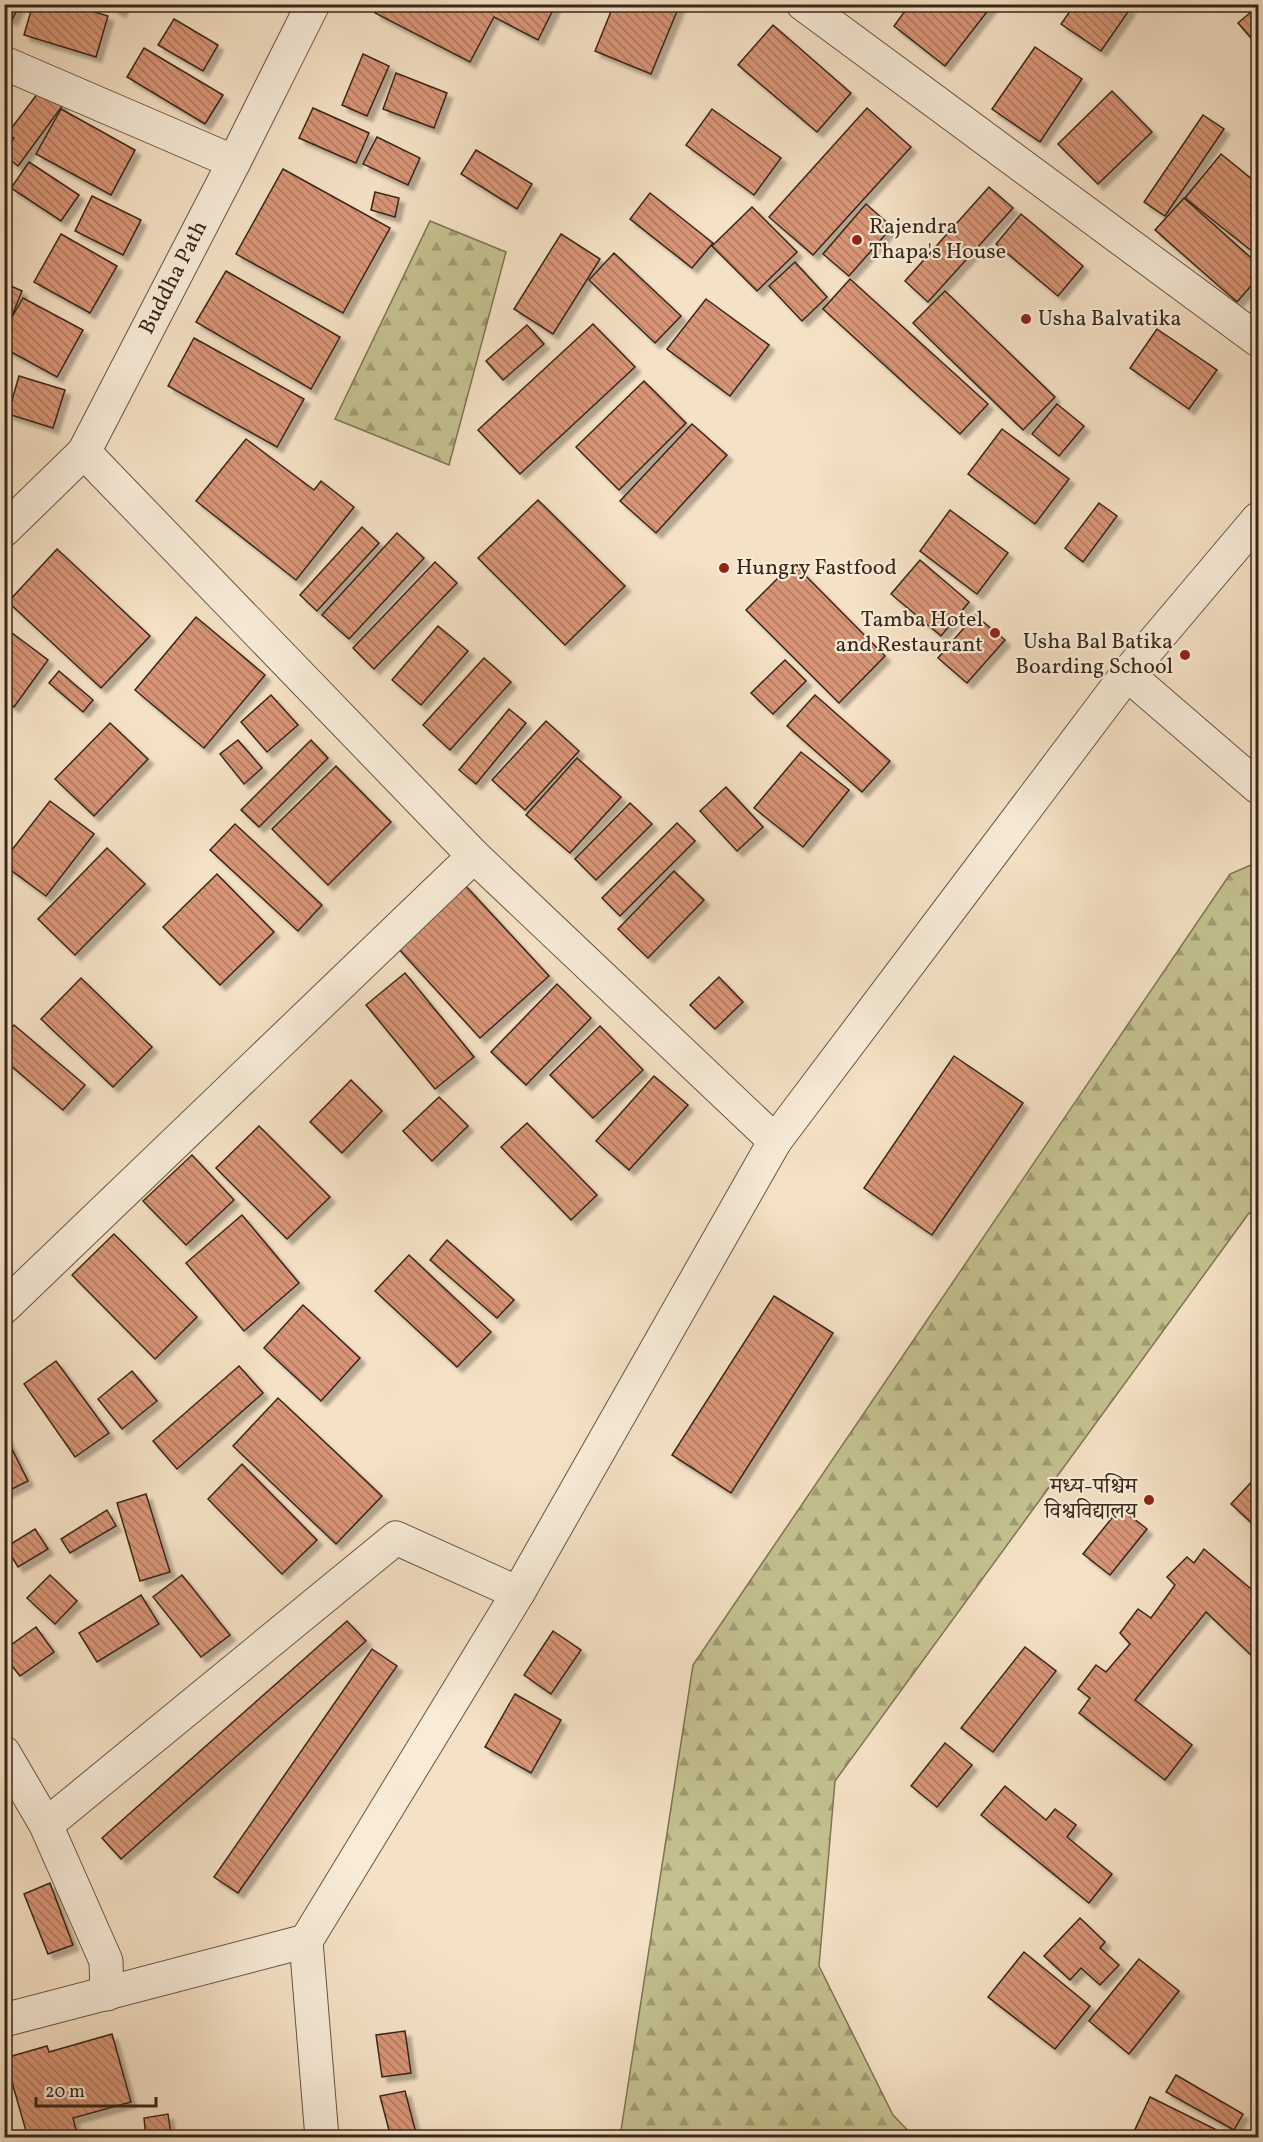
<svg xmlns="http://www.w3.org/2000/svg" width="1263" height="2142" font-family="Vollkorn,'Noto Serif Devanagari',serif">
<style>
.forest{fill:url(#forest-firs);stroke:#7e7454;stroke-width:1.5}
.building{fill:url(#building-back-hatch);stroke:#382619;stroke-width:1.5;filter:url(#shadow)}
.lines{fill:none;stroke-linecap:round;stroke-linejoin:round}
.minor-casing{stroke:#675544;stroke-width:35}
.tertiary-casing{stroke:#675544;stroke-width:35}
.minor{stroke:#f8ecd9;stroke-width:33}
.tertiary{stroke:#f8ecd9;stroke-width:33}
.poi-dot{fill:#8f2418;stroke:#f8ecd9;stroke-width:2}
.labels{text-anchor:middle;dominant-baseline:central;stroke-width:4.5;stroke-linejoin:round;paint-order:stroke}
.poi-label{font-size:22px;fill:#382619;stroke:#f8ecd9;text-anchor:start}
.street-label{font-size:22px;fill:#382619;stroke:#f8ecd9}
</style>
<defs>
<pattern id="forest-firs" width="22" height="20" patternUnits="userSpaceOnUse" patternTransform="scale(1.5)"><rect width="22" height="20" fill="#c4c18f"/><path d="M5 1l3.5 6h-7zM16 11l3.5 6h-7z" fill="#a09d74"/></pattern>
<pattern id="building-back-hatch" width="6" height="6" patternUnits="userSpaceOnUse" patternTransform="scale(1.5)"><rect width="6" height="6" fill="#d89577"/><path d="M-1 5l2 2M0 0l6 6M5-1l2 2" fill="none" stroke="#b07961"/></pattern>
<filter id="shadow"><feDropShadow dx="5.5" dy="5.5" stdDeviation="1.5" flood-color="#0004"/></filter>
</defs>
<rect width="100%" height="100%" fill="#f5e1c5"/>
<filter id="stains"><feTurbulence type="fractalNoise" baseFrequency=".00333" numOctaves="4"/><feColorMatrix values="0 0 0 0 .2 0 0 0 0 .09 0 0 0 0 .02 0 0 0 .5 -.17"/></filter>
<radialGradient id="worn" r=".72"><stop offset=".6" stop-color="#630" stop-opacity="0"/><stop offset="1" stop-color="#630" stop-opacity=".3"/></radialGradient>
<g class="forest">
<path d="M 430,221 L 506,252 L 449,465 L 335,419 Z"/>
<path d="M 1258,862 L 1258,1218 L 1249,1213 L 835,1781 L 819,1966 L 893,2115 L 914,2137 L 620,2137 L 693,1665 L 1230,874 Z"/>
</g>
<g class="building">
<path d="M 4,4 L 20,4 L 12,20 L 4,17 Z"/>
<path d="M 33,4 L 68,4 L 108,16 L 96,57 L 24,35 Z"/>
<path d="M 108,4 L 124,4 L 120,12 Z"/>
<path d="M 379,4 L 556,4 L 538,40 L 494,17 L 470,62 L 375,13 Z"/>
<path d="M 614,4 L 680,4 L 651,74 L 595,51 Z"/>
<path d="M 910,4 L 993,4 L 945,66 L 894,26 Z"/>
<path d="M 1075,4 L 1123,4 L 1130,9 L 1101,51 L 1061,24 Z"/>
<path d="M 1258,6 L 1258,46 L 1238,23 Z"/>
<path d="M 174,19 L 218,45 L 203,71 L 158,45 Z"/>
<path d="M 773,25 L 851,93 L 817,132 L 738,65 Z"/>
<path d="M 1035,47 L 1082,79 L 1040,142 L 992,109 Z"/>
<path d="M 144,48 L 223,95 L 205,124 L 127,77 Z"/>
<path d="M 363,54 L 389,66 L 367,116 L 342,105 Z"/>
<path d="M 396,73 L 447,93 L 434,128 L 383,109 Z"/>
<path d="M 41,89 L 63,105 L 18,166 L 4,155 L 4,151 L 14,138 L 7,134 Z"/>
<path d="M 1112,91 L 1152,132 L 1098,184 L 1058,144 Z"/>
<path d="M 313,108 L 369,133 L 356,163 L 299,138 Z"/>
<path d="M 867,108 L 911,147 L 813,255 L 769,217 Z"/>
<path d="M 61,109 L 135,150 L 111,195 L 36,154 Z"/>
<path d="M 712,109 L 781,158 L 754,195 L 686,145 Z"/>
<path d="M 1203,115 L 1224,129 L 1165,216 L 1144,202 Z"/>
<path d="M 377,137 L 420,158 L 408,185 L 363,164 Z"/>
<path d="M 476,150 L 532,184 L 517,209 L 461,174 Z"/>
<path d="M 1221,154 L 1258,184 L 1258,256 L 1185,198 Z"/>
<path d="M 29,162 L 79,195 L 61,221 L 11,188 Z"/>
<path d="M 283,169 L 390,228 L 343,313 L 236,254 Z"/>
<path d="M 989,187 L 1013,208 L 928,302 L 905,281 Z"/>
<path d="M 375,192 L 399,198 L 395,217 L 371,210 Z"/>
<path d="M 650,193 L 713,243 L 692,268 L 630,219 Z"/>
<path d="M 92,196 L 141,220 L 123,255 L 75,231 Z"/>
<path d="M 1184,198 L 1258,264 L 1258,278 L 1237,302 L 1155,230 Z"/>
<path d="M 866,204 L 892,227 L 849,276 L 823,254 Z"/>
<path d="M 752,207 L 797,252 L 757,291 L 712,246 Z"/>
<path d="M 1021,214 L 1083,266 L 1058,296 L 996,244 Z"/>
<path d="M 61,234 L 117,266 L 90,313 L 34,282 Z"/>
<path d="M 561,234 L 600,259 L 553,334 L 514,309 Z"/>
<path d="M 614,253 L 681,316 L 655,343 L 589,280 Z"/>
<path d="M 795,262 L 827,297 L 802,321 L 769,286 Z"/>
<path d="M 226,271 L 340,337 L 311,389 L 196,322 Z"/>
<path d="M 850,279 L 988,404 L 960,434 L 823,309 Z"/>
<path d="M 4,283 L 22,291 L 12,316 L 4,313 Z"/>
<path d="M 945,291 L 1055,397 L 1023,430 L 913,323 Z"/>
<path d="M 23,298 L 83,330 L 57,377 L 4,348 L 4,331 Z"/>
<path d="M 706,299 L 769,345 L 730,396 L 667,349 Z"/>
<path d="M 593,324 L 635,367 L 520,474 L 478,430 Z"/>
<path d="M 527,325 L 544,344 L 503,380 L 486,361 Z"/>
<path d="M 1157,329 L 1217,370 L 1189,409 L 1130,368 Z"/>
<path d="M 194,338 L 304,399 L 277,447 L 168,386 Z"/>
<path d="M 19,376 L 65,390 L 53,428 L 8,414 Z"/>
<path d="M 644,381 L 686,423 L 619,490 L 576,447 Z"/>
<path d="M 1057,404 L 1084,426 L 1059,456 L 1032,434 Z"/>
<path d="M 692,424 L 727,455 L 656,533 L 620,501 Z"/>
<path d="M 1002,429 L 1069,479 L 1035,524 L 968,474 Z"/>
<path d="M 246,439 L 314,490 L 321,481 L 354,507 L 296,580 L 196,501 Z"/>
<path d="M 538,500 L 625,586 L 565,645 L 478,558 Z"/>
<path d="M 1099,503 L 1117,516 L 1083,562 L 1065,548 Z"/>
<path d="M 950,510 L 1008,553 L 977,594 L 920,551 Z"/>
<path d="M 362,527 L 379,543 L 317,611 L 300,595 Z"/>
<path d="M 397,533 L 424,558 L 349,639 L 322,615 Z"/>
<path d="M 57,549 L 150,636 L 101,688 L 8,602 Z"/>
<path d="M 920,560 L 969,602 L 941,636 L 891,594 Z"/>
<path d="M 435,562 L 457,583 L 374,669 L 353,648 Z"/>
<path d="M 793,563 L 885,656 L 839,703 L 746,610 Z"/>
<path d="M 975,615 L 1005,640 L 967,683 L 938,658 Z"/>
<path d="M 196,617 L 265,675 L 204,748 L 135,690 Z"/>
<path d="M 438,626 L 468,651 L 421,705 L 392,680 Z"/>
<path d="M 8,630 L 48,660 L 14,707 L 4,700 L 4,635 Z"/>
<path d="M 484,658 L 511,682 L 450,750 L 423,725 Z"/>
<path d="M 785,660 L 806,681 L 773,714 L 751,693 Z"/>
<path d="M 59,671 L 93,700 L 83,712 L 49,683 Z"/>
<path d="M 271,695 L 298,725 L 267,752 L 241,722 Z"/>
<path d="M 815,695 L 890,761 L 862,792 L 787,726 Z"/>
<path d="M 509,709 L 526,723 L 476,784 L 459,770 Z"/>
<path d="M 546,721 L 579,751 L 525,810 L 492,780 Z"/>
<path d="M 110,723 L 148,759 L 94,816 L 55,779 Z"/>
<path d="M 238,740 L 262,768 L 244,784 L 220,754 Z"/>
<path d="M 311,740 L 328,758 L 259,827 L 241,810 Z"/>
<path d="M 801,752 L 849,790 L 803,847 L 754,808 Z"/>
<path d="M 577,758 L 621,797 L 570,853 L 526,815 Z"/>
<path d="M 336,766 L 391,822 L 328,885 L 272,829 Z"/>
<path d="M 726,787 L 763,827 L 737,851 L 700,811 Z"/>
<path d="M 50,801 L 94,834 L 46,896 L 4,865 L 4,860 Z"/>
<path d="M 630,803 L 652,824 L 596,880 L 575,859 Z"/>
<path d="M 677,823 L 695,841 L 620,916 L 602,898 Z"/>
<path d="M 235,824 L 322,905 L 298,931 L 210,850 Z"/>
<path d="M 107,848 L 145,884 L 75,955 L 38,919 Z"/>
<path d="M 674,871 L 704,900 L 648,958 L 618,929 Z"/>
<path d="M 217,874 L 274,932 L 220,985 L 163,927 Z"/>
<path d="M 464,884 L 549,976 L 480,1038 L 396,946 Z"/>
<path d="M 405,973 L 474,1057 L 435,1089 L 366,1005 Z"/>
<path d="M 719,977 L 743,1002 L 715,1029 L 690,1005 Z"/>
<path d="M 81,978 L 152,1047 L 113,1087 L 41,1019 Z"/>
<path d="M 557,984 L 591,1018 L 526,1085 L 491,1052 Z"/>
<path d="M 14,1025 L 85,1085 L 63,1110 L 4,1060 L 4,1036 Z"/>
<path d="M 600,1026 L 643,1070 L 593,1118 L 550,1075 Z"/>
<path d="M 954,1056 L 1023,1103 L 932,1235 L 864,1188 Z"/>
<path d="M 654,1076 L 688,1105 L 629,1170 L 596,1141 Z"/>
<path d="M 351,1080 L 382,1111 L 342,1153 L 310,1122 Z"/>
<path d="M 439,1097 L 468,1126 L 432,1161 L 403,1131 Z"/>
<path d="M 527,1123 L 597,1195 L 571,1220 L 501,1147 Z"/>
<path d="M 259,1126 L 330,1197 L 287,1239 L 216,1168 Z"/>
<path d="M 192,1155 L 234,1200 L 186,1245 L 143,1201 Z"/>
<path d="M 242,1215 L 299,1283 L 244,1331 L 186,1263 Z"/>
<path d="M 114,1234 L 197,1317 L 155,1359 L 72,1275 Z"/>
<path d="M 447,1240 L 514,1300 L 497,1318 L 430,1260 Z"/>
<path d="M 409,1255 L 491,1332 L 457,1367 L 375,1291 Z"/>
<path d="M 774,1296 L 833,1333 L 731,1493 L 672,1455 Z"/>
<path d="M 303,1305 L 360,1358 L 321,1401 L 264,1348 Z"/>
<path d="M 56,1361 L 109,1433 L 75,1457 L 24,1384 Z"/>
<path d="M 239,1366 L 263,1393 L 177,1469 L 153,1441 Z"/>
<path d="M 132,1371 L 157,1401 L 122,1429 L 98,1399 Z"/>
<path d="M 278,1398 L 382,1496 L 336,1544 L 233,1446 Z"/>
<path d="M 4,1433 L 28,1481 L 4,1493 Z"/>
<path d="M 242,1464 L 317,1540 L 282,1574 L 208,1499 Z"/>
<path d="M 1258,1475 L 1258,1529 L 1231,1504 Z"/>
<path d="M 146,1494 L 170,1572 L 140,1581 L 117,1503 Z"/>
<path d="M 1120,1508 L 1147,1529 L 1110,1575 L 1083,1554 Z"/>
<path d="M 107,1510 L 116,1526 L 70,1553 L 61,1539 Z"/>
<path d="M 35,1529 L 48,1549 L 18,1567 L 6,1547 Z"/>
<path d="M 1204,1549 L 1258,1595 L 1258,1649 L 1252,1656 L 1206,1612 L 1135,1700 L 1192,1745 L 1165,1780 L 1079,1713 L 1090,1698 L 1078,1689 L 1096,1665 L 1106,1672 L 1130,1644 L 1120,1633 L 1138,1609 L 1151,1618 L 1175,1585 L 1167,1577 L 1187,1557 L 1194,1563 Z"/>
<path d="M 50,1575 L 77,1601 L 55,1624 L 27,1598 Z"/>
<path d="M 182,1575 L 230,1635 L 201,1657 L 153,1597 Z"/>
<path d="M 141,1595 L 159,1624 L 97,1662 L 79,1633 Z"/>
<path d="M 347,1621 L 366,1641 L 121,1859 L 102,1838 Z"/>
<path d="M 36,1627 L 54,1652 L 20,1676 L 4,1656 L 4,1650 Z"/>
<path d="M 553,1631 L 581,1650 L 551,1694 L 524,1675 Z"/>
<path d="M 1025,1647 L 1056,1671 L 993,1752 L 961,1728 Z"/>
<path d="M 372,1649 L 397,1666 L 238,1893 L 214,1877 Z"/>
<path d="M 515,1694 L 561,1720 L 531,1773 L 485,1747 Z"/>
<path d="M 945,1743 L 972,1765 L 937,1807 L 911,1786 Z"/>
<path d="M 1005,1786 L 1046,1820 L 1055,1809 L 1076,1825 L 1067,1837 L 1112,1874 L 1089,1903 L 981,1815 Z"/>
<path d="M 50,1883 L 73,1945 L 48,1954 L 24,1894 Z"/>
<path d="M 1080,1918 L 1105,1942 L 1100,1948 L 1119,1965 L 1100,1985 L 1081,1968 L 1070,1980 L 1044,1956 Z"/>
<path d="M 1024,1952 L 1090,2006 L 1055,2049 L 988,1997 Z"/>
<path d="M 1139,1959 L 1179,1991 L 1129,2054 L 1089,2021 Z"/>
<path d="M 405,2031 L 411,2073 L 382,2077 L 376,2035 Z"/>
<path d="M 112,2034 L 131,2102 L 73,2118 L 78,2138 L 28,2138 L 5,2058 L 47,2046 L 49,2052 Z"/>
<path d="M 1176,2075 L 1243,2114 L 1234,2130 L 1166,2092 Z"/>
<path d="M 405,2091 L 417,2137 L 391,2138 L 380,2096 Z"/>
<path d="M 1150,2097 L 1221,2132 L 1218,2138 L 1131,2138 Z"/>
<path d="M 168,2114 L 171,2135 L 146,2138 L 144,2118 Z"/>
</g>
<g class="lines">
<defs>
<g id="minor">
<path d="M 803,4 L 1258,340"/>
<path d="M 4,63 L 234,162"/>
<path d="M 1127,674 L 1258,787"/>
<path d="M 4,1307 L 474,856"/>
<path d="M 4,1753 L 46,1825 L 106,1961 L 107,1994"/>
<path d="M 46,1825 L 396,1538 L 518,1593"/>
<path d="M 306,1941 L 322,2138"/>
</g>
<g id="tertiary">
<path d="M 84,452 L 474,856 L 775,1141"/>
<path d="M 4,530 L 84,452 L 234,162 L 313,4"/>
<path d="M 4,2020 L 306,1941 L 518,1593 L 775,1141 L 1127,674 L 1258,519"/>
</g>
</defs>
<use href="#minor" class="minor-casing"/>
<use href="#tertiary" class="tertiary-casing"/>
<use href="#minor" class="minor"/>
<use href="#tertiary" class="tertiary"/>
</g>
<g class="poi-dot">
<circle cx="857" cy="240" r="6"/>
<circle cx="1026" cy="319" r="6"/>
<circle cx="724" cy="568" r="6"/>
<circle cx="995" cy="633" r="6"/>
<circle cx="1185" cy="655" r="6"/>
<circle cx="1149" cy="1500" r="6"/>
</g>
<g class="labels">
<g class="poi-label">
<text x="869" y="227">Rajendra<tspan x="869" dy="25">Thapa's House</tspan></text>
<text x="1038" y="319">Usha Balvatika</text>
<text x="736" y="568">Hungry Fastfood</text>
<text x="983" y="620" text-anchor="end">Tamba Hotel<tspan x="983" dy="25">and Restaurant</tspan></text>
<text x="1173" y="642" text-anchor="end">Usha Bal Batika<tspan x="1173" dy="25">Boarding School</tspan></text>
<text x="1137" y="1487" text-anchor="end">मध्य-पश्चिम<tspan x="1137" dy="25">विश्वविद्यालय</tspan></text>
</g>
<g class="street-label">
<text transform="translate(174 278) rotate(-63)">Buddha Path</text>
</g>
</g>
<rect width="1263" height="2142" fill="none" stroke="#f5e1c5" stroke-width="24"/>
<rect x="6" y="6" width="1251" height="2130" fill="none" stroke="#382619" stroke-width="3"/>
<rect x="12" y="12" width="1239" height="2118" fill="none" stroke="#382619" stroke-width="1.5"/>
<path d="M36 2097v9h120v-9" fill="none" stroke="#382619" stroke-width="3"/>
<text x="45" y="2097" font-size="18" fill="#382619" stroke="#f8ecd9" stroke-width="4.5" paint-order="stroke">20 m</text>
<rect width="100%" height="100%" filter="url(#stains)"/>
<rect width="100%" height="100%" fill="url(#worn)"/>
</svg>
